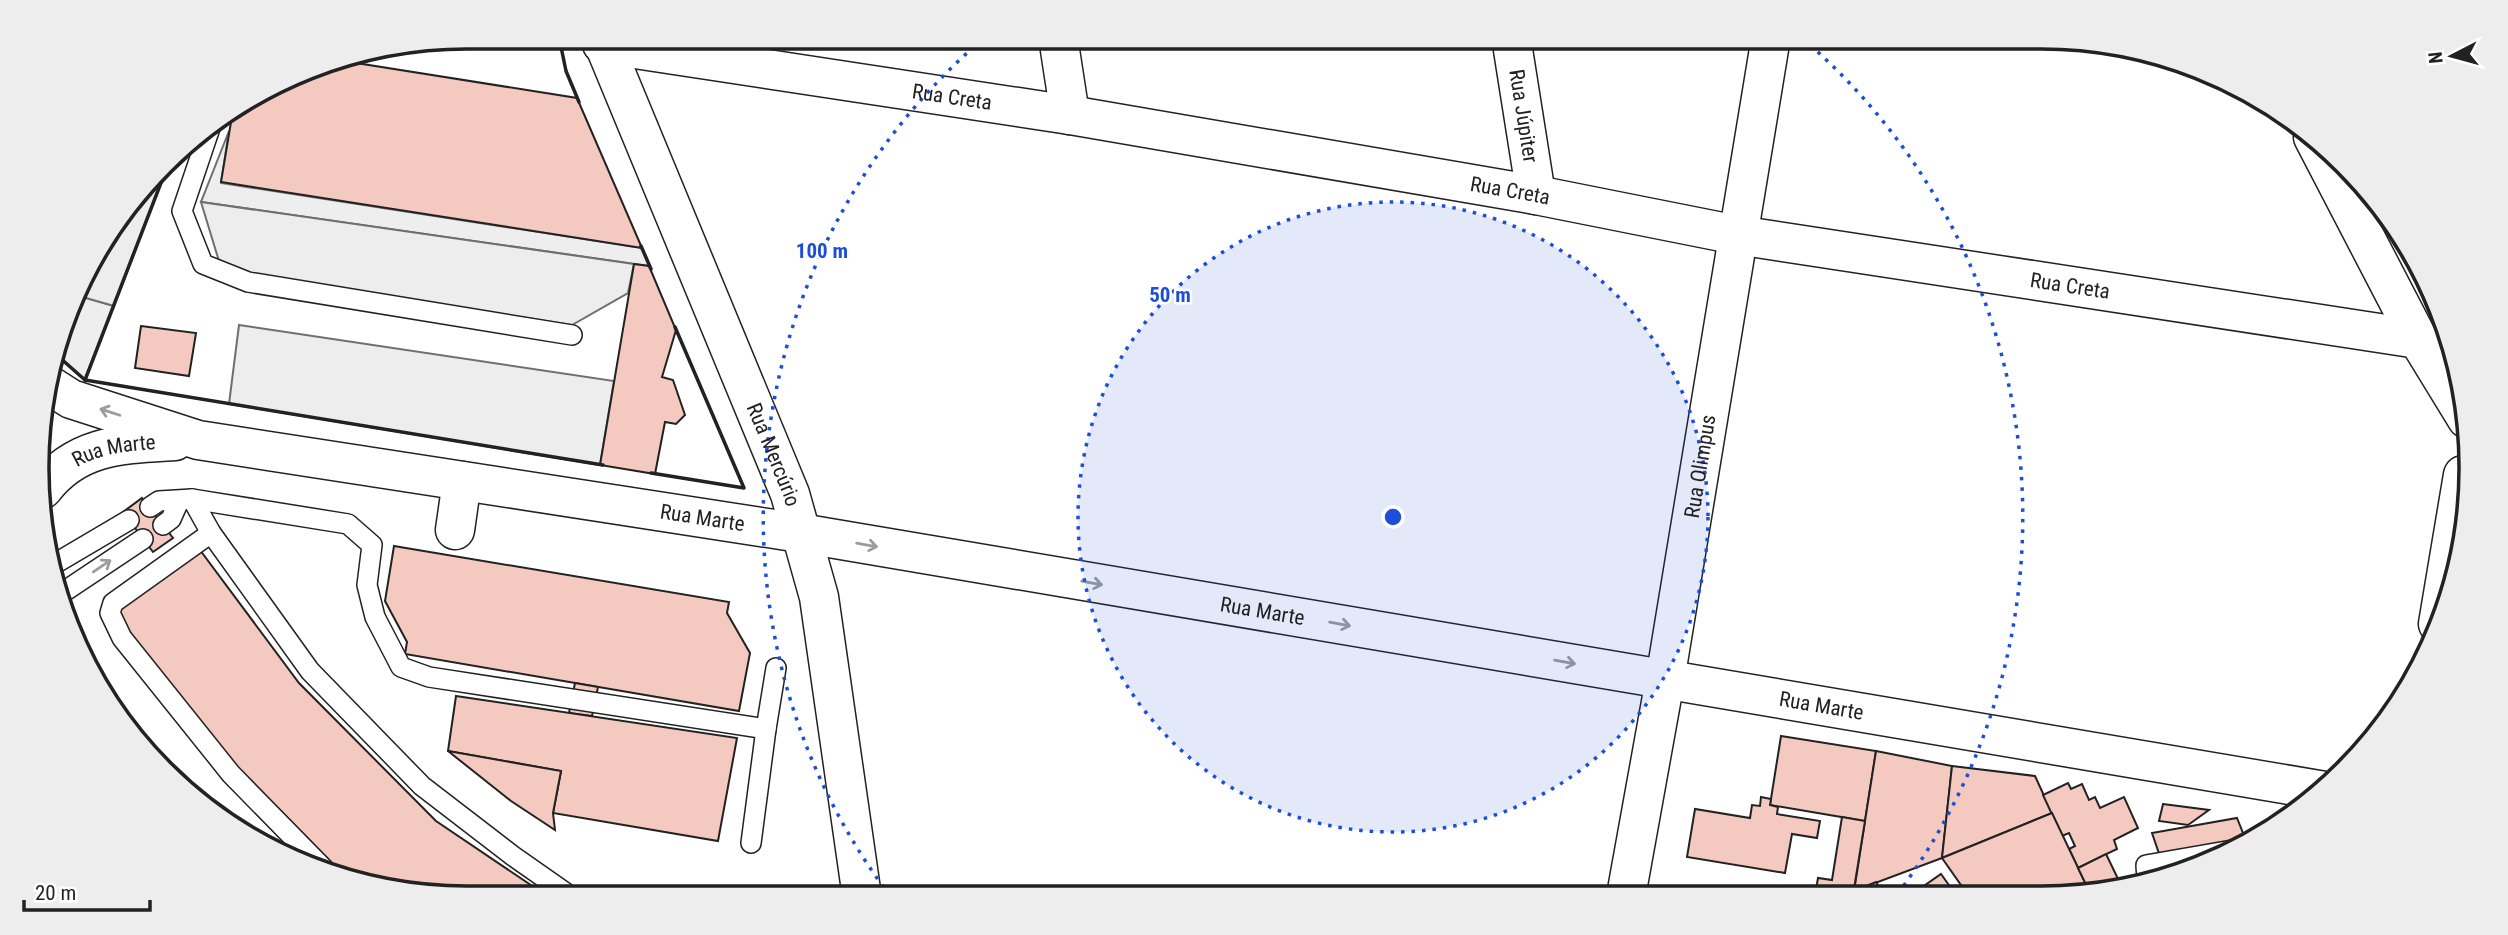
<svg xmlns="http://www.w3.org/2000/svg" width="2508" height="935" font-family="'Roboto Condensed',sans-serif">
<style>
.green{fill:#eee;stroke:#6f6f6f;stroke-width:2}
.parking{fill:#ededed;stroke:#6f6f6f;stroke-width:2}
.building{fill:#f3c9c0;stroke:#222;stroke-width:2}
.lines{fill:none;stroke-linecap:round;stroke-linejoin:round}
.lane-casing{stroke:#222;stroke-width:22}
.street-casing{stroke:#222;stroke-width:41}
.secondary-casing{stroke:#222;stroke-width:41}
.lane{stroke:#fff;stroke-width:19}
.street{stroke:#fff;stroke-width:38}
.secondary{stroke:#fff;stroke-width:38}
.wall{stroke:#222;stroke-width:3.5}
.oneway{stroke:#9c9c9c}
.ring{fill:none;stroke:#1d4ed8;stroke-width:3.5;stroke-dasharray:3.5 7}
.labels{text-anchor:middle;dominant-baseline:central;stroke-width:5;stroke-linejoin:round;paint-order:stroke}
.street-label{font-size:21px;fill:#222;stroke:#fff}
.rim{fill:none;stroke:#222;stroke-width:3.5}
.centre{fill:#1d4ed8;stroke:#fff;stroke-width:3.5}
.ring-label{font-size:21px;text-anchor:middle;font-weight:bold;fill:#1d4ed8;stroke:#fff;stroke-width:5;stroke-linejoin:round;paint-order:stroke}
</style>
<rect width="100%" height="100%" fill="#fff"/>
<g class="green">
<path d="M 229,131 L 221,183 L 642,248 L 649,266 L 201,202 Z"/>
<path d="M 83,285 L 86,298 L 114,306 L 85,380 L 59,357 Z"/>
</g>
<g class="parking">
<path d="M 169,162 L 114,306 L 86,298 L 83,285 L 94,252 Z"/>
<path d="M 201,202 L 634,264 L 628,293 L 572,325 L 222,271 Z"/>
<path d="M 239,325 L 614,381 L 600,465 L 229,404 Z"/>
</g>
<g class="building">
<path d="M 331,59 L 577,98 L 642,248 L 221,182 L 232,116 Z"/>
<path d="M 634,264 L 649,266 L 676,330 L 662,377 L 673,380 L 685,415 L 676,424 L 665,422 L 655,474 L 600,465 Z"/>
<path d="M 141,326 L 196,333 L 189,376 L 135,368 Z"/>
<path d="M 142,498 L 173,538 L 153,552 L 123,512 Z"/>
<path d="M 197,546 L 299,683 L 436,821 L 550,898 L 468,898 L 356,883 L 349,880 L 227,757 L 201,727 L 114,611 Z"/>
<path d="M 394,546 L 729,602 L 727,613 L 750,653 L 739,711 L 405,654 L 407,642 L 385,601 Z"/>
<path d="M 575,683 L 598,687 L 592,716 L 569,713 Z"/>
<path d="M 456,696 L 737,738 L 718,841 L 553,813 L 561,771 L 448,751 Z"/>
<path d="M 1781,736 L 1876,751 L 1865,821 L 1770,805 Z"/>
<path d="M 448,751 L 561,771 L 553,813 L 555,830 L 511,801 Z"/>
<path d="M 1876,751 L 1952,766 L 1942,858 L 1854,891 Z"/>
<path d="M 1952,766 L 2035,776 L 2052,813 L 1942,858 Z"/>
<path d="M 2068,783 L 2071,789 L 2082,784 L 2089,800 L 2095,797 L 2100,808 L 2124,797 L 2138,828 L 2114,840 L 2117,849 L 2078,868 L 2069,849 L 2075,846 L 2069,833 L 2062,836 L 2043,795 Z"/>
<path d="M 1761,797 L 1771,799 L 1770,805 L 1778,807 L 1777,814 L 1820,821 L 1817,838 L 1792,834 L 1785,873 L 1687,857 L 1695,809 L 1750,818 L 1752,805 L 1760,806 Z"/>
<path d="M 2163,804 L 2209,810 L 2188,825 L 2159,821 Z"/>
<path d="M 2052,813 L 2091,895 L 1968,895 L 1942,858 Z"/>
<path d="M 1842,817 L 1865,821 L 1853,895 L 1815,895 L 1818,878 L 1832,880 Z"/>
<path d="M 2237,818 L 2247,843 L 2231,854 L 2166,874 L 2152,833 Z"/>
<path d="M 2106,854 L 2122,887 L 2091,895 L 2078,868 Z"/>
<path d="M 1941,874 L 1956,895 L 1911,895 Z"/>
<path d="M 1876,882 L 1884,895 L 1857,895 L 1854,891 Z"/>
</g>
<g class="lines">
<defs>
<g id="lane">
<path d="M 210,128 L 182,211 L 203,264 L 248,282 L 572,335"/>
<path d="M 192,499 L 211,533 L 310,671 L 422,786 L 513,856 L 573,898"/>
<path d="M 150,507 L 159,501 L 192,499 L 348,524 L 372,545 L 367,585 L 375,617 L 401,667 L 429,677 L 766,729 L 751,843"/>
<path d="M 163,525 L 171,519 L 179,501"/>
<path d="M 211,533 L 113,603 L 110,613 L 122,638 L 231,774 L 323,868"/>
<path d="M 51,566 L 129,520"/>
<path d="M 62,593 L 143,539"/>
<path d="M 766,729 L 776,668"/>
<path d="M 2147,880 L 2146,865 L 2238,849"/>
</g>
<g id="street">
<path id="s1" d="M 601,37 L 790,494 L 819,597 L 862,897"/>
<path d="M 1058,37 L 1070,115"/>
<path id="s2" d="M 1511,37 L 1536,195"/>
<path id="s3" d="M 602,44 L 1070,115 L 1536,195 L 1737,235 L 2418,339"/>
<path d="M 2313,137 L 2418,339 L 2467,419"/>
<path d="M 455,530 L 462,481"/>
<path id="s4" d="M 800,533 L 2325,791"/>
<path d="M 2438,624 L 2463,475"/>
<path id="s5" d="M 1626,896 L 1665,680 L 1771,37"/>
</g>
<g id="secondary">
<path id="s6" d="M 49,385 L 71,399 L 198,440 L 800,533"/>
<path id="s7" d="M 43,489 C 77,444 124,444 175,441"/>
</g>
</defs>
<use href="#lane" class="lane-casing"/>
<use href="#street" class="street-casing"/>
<use href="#secondary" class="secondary-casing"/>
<use href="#lane" class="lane"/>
<use href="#street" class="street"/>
<use href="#secondary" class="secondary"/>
<g class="wall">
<path d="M 559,37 L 566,71 L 579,102"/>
<path d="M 641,246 L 651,269"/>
<path d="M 59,357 L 85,380 L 603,465"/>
<path d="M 85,380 L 169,162"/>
<path d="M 651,473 L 744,488 L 675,327"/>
</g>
</g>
<defs><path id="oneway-shaft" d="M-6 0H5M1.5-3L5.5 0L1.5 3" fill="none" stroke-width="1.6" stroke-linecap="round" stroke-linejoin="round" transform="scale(1.75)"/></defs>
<g class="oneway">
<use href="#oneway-shaft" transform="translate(110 412) rotate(-162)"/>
<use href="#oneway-shaft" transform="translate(867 545) rotate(10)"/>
<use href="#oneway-shaft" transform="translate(102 566) rotate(-34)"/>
<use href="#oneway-shaft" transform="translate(1092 583) rotate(10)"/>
<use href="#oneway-shaft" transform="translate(1340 624) rotate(10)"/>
<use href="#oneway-shaft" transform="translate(1565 662) rotate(10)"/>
</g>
<circle cx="1393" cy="517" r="315" fill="#1d4ed8" fill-opacity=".12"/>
<g class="ring">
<circle cx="1393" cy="517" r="315"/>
<path d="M890 896A630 630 0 0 1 984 38M1802 38A630 630 0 0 1 1899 892"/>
</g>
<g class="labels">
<g class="street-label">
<text stroke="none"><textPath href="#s3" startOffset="354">Rua Creta</textPath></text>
<text stroke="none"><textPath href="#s2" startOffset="80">Rua Júpiter</textPath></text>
<text stroke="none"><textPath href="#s3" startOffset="920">Rua Creta</textPath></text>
<text stroke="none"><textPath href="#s3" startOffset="1488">Rua Creta</textPath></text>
<text stroke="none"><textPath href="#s7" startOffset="84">Rua Marte</textPath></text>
<text stroke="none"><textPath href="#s1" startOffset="452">Rua Mercúrio</textPath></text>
<text stroke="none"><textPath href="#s5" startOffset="436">Rua Olimpus</textPath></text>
<text stroke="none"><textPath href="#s6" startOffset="670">Rua Marte</textPath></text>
<text stroke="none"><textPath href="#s4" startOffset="469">Rua Marte</textPath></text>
<text stroke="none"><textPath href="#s4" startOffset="1036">Rua Marte</textPath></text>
</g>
</g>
<path d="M0 0H2508V935H0ZM467 49H2041A418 418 0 0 1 2459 467V468A418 418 0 0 1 2041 886H467A418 418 0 0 1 49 468V467A418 418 0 0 1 467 49Z" fill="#ededed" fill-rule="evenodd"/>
<path class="rim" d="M467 49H2041A418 418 0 0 1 2459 467V468A418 418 0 0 1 2041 886H467A418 418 0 0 1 49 468V467A418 418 0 0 1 467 49Z"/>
<circle cx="1393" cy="517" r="10" class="centre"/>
<g class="ring-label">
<text x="822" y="258">100 m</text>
<text x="1170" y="302">50 m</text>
</g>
<g transform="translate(2452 56) rotate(264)" stroke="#ffffff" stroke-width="5" paint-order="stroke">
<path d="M0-5L12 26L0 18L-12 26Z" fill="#222222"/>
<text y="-10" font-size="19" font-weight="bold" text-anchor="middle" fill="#222222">N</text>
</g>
<path d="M24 900v10h126v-10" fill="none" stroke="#222222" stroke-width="3.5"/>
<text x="35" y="900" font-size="21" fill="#222222" stroke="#ffffff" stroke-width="5" paint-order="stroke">20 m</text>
</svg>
